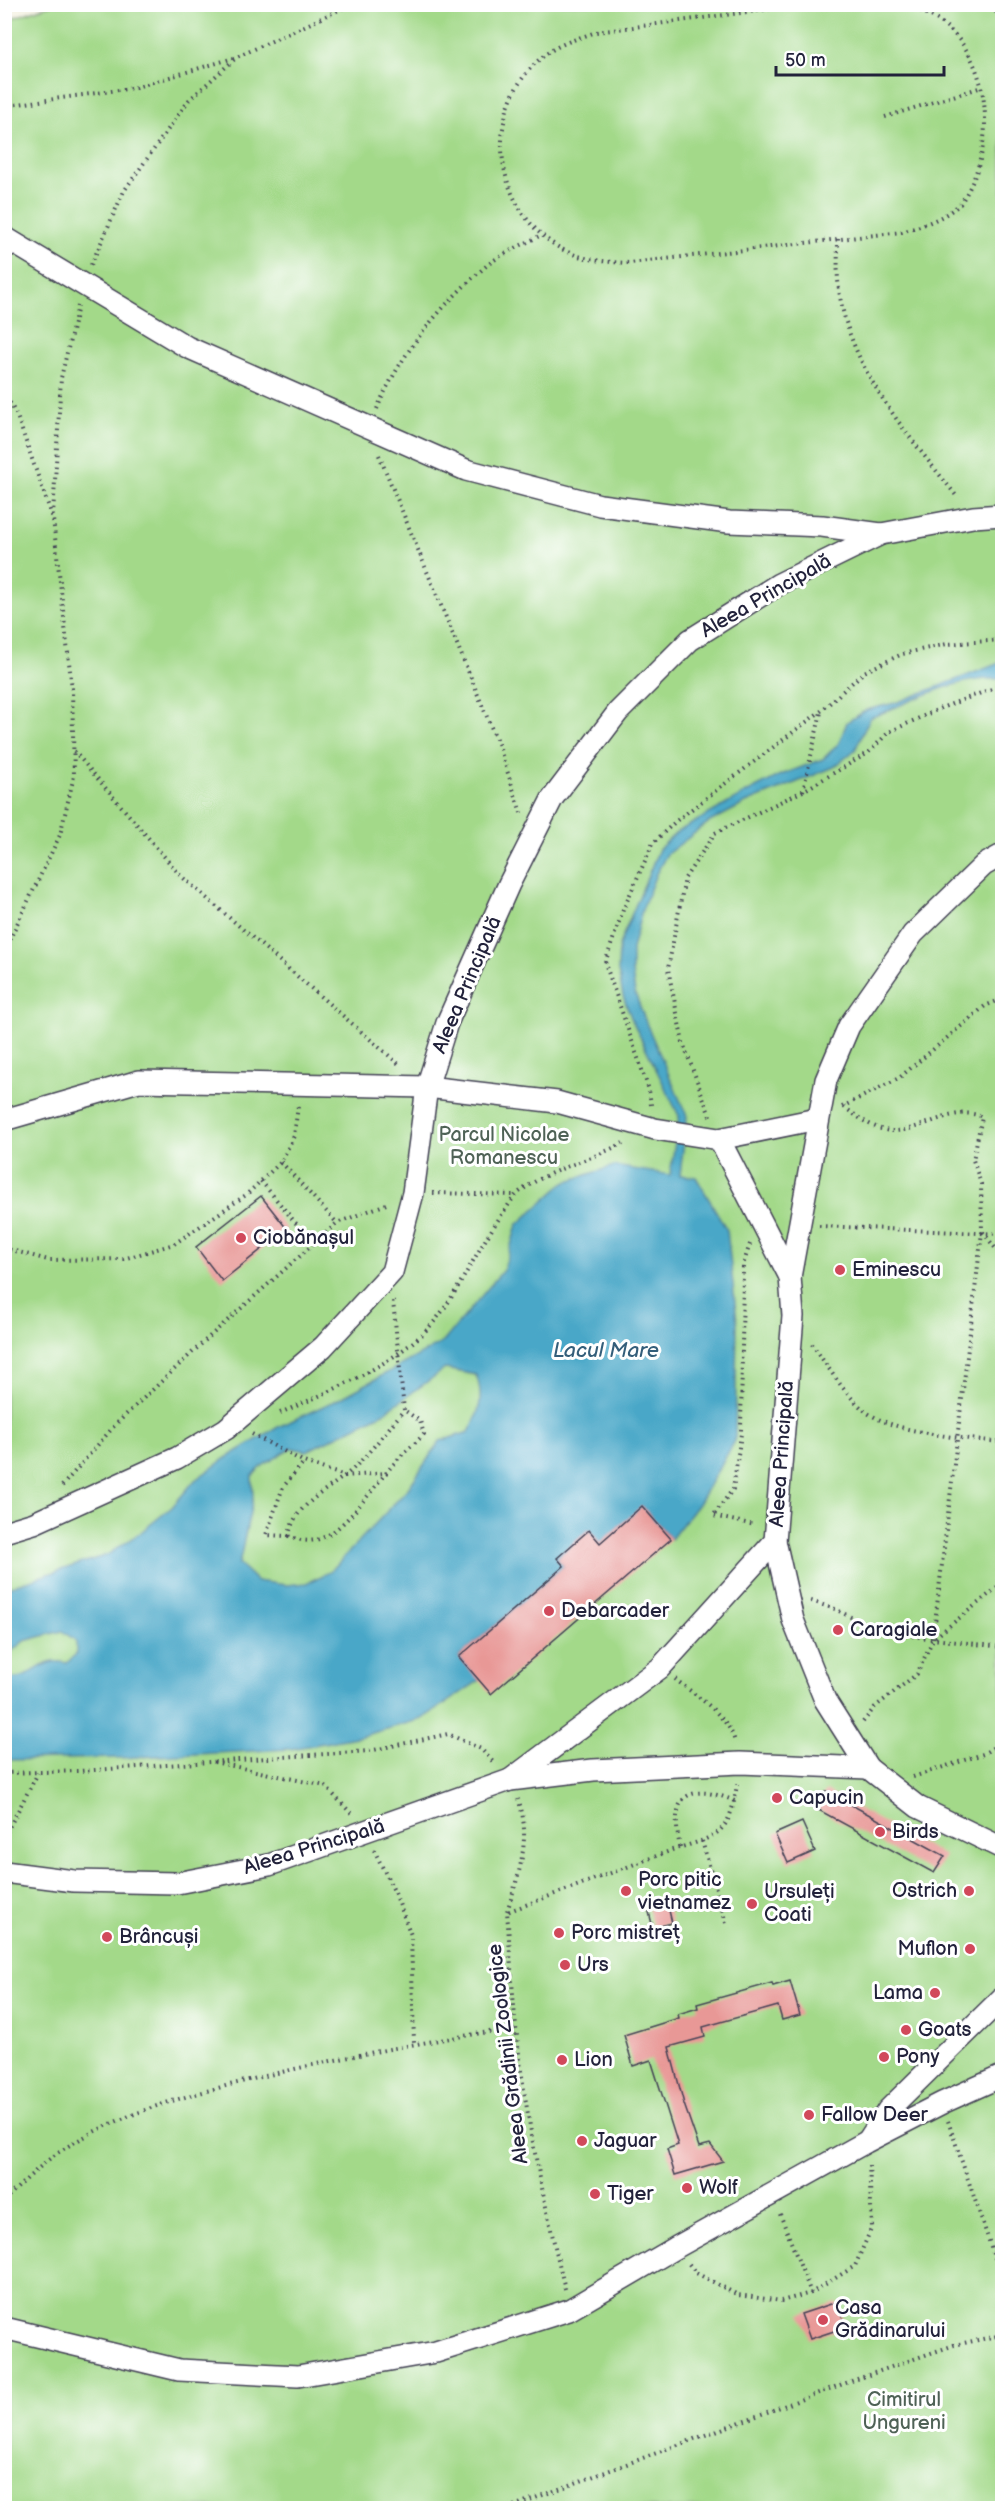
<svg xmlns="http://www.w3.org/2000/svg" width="1007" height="2513" font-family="'Balsamiq Sans',sans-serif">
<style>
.green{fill:#a3d989;stroke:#627e62;stroke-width:1.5}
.water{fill:#4aa7c8;stroke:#366482;stroke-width:1.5;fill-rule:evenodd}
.building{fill:#e89896}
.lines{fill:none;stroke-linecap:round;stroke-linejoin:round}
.street-casing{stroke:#424154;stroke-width:24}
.path{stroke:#424154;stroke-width:4;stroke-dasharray:1.5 4.5;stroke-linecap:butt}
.street{stroke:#fff;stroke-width:21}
.poi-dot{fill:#d1495b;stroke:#fff;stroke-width:2}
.labels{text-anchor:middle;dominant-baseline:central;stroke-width:6;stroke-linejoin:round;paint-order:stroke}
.street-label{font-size:20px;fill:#22223b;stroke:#fff}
.park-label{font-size:20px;fill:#4f6256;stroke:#fff}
.poi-label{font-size:20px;fill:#22223b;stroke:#fff;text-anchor:start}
.water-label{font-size:21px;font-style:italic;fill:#345e7a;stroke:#fff}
</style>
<rect width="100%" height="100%" fill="#fff"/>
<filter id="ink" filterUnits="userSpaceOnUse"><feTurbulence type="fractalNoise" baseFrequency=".0167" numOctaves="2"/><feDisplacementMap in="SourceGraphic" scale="12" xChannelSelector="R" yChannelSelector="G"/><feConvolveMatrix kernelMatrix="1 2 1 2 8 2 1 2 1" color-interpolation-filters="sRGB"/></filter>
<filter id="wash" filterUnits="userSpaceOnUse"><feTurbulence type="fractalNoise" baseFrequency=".008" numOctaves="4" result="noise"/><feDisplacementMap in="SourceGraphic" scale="24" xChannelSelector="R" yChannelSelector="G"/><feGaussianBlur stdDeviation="1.35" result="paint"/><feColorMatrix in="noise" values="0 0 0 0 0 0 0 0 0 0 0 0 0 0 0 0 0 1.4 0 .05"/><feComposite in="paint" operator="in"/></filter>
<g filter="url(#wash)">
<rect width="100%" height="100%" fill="#f4f1e1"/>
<path class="green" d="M 53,4 L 1002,5 L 1002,2508 L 5,2508 L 4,21 Z"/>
<path class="water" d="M 1002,662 L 1002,679 C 956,676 913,701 870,718 L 855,750 L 834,767 L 746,803 L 708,823 L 667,854 L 656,874 L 642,910 L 632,949 L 632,971 L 635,993 L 647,1025 L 687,1116 L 680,1175 L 696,1177 L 727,1230 L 737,1321 L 735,1441 L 698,1504 L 671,1539 L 642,1507 L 600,1543 L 589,1530 L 557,1558 L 564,1566 L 459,1657 L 480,1680 L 422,1719 L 362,1736 L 291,1749 L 120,1758 L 5,1760 L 5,1679 C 11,1678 19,1679 25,1676 C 41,1668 47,1658 67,1663 L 76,1654 L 76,1641 L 62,1631 L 24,1641 L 5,1657 L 5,1588 L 107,1555 L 141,1532 L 172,1507 L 195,1480 L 226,1458 L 278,1427 L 343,1397 L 443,1342 L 504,1269 L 517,1225 L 565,1182 L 614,1166 L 670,1175 L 679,1116 L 632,1020 L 623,996 L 618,971 L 619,945 L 659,849 L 677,832 L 746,793 L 781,775 L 823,759 L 839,743 L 847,722 L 866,710 L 895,703 ZM 445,1369 L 476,1375 C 484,1396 480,1412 469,1432 L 440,1441 L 407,1490 L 330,1572 L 306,1583 L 286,1585 L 257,1581 L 239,1564 L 253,1498 L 252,1476 L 265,1464 L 292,1448 L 307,1451 L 385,1412 Z"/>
<g id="blocks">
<g class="building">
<path d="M 261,1196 L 287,1229 L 222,1281 L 196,1247 Z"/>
<path d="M 642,1506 L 671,1539 L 491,1694 L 459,1657 L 564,1566 L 557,1558 L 589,1530 L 600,1543 Z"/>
<path d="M 826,1791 L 945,1856 L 934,1873 L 815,1808 Z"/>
<path d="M 802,1822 L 815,1851 L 788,1863 L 775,1834 Z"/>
<path d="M 667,1902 L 672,1923 L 653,1928 L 648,1908 Z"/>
<path d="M 790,1981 L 800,2015 L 782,2020 L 778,2006 L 703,2027 L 705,2037 L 669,2047 L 684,2104 L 699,2147 L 710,2144 L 723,2161 L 675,2175 L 667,2149 L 678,2145 L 651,2060 L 633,2066 L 624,2035 L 679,2018 L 678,2014 L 698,2008 L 697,2004 L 772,1983 L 773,1986 Z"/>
<path d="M 837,2302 L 846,2327 L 810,2339 L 801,2314 Z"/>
</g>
</g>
</g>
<g filter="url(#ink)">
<use href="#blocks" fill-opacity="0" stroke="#424154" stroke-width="1.5"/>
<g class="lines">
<defs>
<g id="street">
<path d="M 4,237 L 187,347 L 466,470 L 600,505 L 729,522 L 822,526 L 881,534"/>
<path d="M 4,1120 L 139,1081 L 427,1087 L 557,1102 L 655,1129 L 719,1139 L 817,1119"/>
<path d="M 719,1139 L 790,1277"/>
<path d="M 4,1532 L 34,1523 L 177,1458 L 226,1429 L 323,1347 L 392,1272 L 413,1193 L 427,1087 L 447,1023 L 509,884 L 552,799 L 618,712 L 690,640 L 779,584 L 881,534 L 973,517 L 1002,515"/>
<path d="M 775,1541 L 793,1620 L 825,1700 L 868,1768"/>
<path d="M 510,1780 L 660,1668 L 775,1541 L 793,1316 L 790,1277 L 826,1080 L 849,1026 L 913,934 L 984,865 L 1002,855"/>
<path d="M 4,1872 L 74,1881 L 177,1883 L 269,1865 L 510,1780 L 593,1770 L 740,1763 L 868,1768 L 918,1807 L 1002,1848"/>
<path d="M 869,2139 L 888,2110 L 1002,1998"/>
<path d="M 4,2328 L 179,2370 L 298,2376 L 436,2352 L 569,2310 L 675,2248 L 866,2142 L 942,2103 L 1002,2076"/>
</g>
</defs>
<use href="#street" class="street-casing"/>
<g class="path">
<path d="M 824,4 L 801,5 L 596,32 C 579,38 561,43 546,54 C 482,103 490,202 555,245 C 578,260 604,262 630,263 L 902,232 C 923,225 943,219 960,204 C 1007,137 990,13 890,4"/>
<path d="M 986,4 L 1002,17"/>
<path d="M 4,106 L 133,88 L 237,57 L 352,4"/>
<path d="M 885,117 L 979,88"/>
<path d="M 838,239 C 838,253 837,267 838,280 C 845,366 907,433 958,498"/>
<path d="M 91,265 L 124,191 L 189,100 L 237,57"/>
<path d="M 4,392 L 17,416 L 53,519 L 72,689 L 74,776 L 60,835 L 4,951"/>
<path d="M 377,409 C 400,354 440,306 485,267 C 500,254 523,245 541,235"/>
<path d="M 379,455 L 499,746 L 521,813"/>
<path d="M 53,515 L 61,378 L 78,306"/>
<path d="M 74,751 L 180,875 L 401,1066"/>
<path d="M 803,791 L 821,712"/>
<path d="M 651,1105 L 649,1090 L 605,963 L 623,910 L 653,843 L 676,821 L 821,711 L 864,672 L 902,654 L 947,644 L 1002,640"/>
<path d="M 842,1107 L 899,1078 L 985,1006 L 1002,999"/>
<path d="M 844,1107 C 858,1117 875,1131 894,1131 C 922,1131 956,1104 982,1117 L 973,1160 L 981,1184 L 982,1232 L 933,1639 L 1002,1647"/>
<path d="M 710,1116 L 683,1043 L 668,969 L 685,878 L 715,833 L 803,791 L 868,753 L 889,732 L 941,708 L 1002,685"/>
<path d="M 281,1162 L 337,1223"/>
<path d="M 261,1181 L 313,1244"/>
<path d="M 433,1193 L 516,1195"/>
<path d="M 819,1226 L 1002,1234"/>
<path d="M 983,1232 L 1002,1257"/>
<path d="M 750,1244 L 743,1265 L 741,1434 L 733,1489 L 713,1516 L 755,1525"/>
<path d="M 4,1248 L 48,1260 L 123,1259 L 174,1244 L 246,1195 L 281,1162 L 294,1136 L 298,1106"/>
<path d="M 393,1301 L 404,1410 C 388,1429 372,1450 355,1467 C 334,1488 293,1503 289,1536 C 300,1541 312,1543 324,1537 C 350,1525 380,1477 401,1456 C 409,1448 417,1442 424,1434 L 420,1421 L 404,1410"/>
<path d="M 812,1344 C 828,1367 843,1392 864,1410 C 890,1433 967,1439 1002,1442"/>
<path d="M 280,1413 C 333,1390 406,1361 441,1313 C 463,1282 479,1247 501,1216 C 506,1209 511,1200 517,1194 C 547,1169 590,1161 623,1143"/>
<path d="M 252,1434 L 304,1462 L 345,1476 L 387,1473"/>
<path d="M 62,1486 L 116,1424 L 210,1336 L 337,1223 L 389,1203"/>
<path d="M 289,1536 L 266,1535 L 283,1487 L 304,1462"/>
<path d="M 811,1601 L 835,1609 L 878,1631 L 933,1639"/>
<path d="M 675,1679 C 695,1695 729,1716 735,1742"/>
<path d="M 863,1722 L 875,1707 L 917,1674 L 933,1639 L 1002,1584"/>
<path d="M 214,1762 L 325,1786 L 351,1813"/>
<path d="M 4,1773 L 80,1771 L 369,1751 L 448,1734 L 481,1749 L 494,1763"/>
<path d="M 913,1777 L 983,1754 L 1002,1742"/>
<path d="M 4,1837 L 38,1773"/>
<path d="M 702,1841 L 726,1923"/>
<path d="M 680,1847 C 669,1797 686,1781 735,1801"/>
<path d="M 374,1850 L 395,1893 L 411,1935 L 414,2043"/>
<path d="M 507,1911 C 519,1875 532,1836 518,1799"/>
<path d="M 948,2121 L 1002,2279"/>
<path d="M 4,2200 C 21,2185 38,2167 56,2154 C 118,2112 193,2094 265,2076 C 348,2056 431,2040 516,2028"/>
<path d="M 780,2214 L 811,2293"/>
<path d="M 689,2264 L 696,2273 L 738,2295 L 781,2301 L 811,2293 L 855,2266 L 872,2227 L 869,2164"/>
<path d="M 565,2289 C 544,2202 525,2115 516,2027 C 512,1989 510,1950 507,1912 L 675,1849 C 720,1836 730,1833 737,1784"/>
<path d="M 508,2508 L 840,2385 L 954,2345 L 1002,2335"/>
</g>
<use href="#street" class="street"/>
</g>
</g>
<g class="poi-dot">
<circle cx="241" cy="1238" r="6"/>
<circle cx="840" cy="1270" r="6"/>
<circle cx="549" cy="1611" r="6"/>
<circle cx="838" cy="1630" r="6"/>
<circle cx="777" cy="1798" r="6"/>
<circle cx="880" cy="1832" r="6"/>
<circle cx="626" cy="1891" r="6"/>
<circle cx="969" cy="1891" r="6"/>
<circle cx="752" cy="1904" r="6"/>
<circle cx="559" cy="1933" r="6"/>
<circle cx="107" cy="1937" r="6"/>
<circle cx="970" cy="1949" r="6"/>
<circle cx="565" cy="1965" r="6"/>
<circle cx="935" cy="1993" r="6"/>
<circle cx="906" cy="2030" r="6"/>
<circle cx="884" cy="2057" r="6"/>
<circle cx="562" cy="2060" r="6"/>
<circle cx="809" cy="2115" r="6"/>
<circle cx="582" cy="2141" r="6"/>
<circle cx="687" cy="2188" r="6"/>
<circle cx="595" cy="2194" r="6"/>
<circle cx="823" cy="2320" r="6"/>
</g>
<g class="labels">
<g class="street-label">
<text transform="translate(766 596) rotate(-30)">Aleea Principală</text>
<text transform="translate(467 985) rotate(-67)">Aleea Principală</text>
<text transform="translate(782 1454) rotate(-86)">Aleea Principală</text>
<text transform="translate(314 1847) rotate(-17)">Aleea Principală</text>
<text transform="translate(508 2054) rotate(-97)">Aleea Grădinii Zoologice</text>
</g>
<g class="park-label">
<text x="504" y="1135">Parcul Nicolae<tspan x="504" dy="23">Romanescu</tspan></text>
<text x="904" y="2400">Cimitirul<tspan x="904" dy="23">Ungureni</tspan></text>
</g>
<g class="poi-label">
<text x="253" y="1238">Ciobănașul</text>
<text x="852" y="1270">Eminescu</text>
<text x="561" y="1611">Debarcader</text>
<text x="850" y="1630">Caragiale</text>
<text x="789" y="1798">Capucin</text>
<text x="892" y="1832">Birds</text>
<text x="638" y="1880">Porc pitic<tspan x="638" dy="23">vietnamez</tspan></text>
<text x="957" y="1891" text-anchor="end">Ostrich</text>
<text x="764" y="1892">Ursuleți<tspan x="764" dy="23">Coati</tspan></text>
<text x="571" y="1933">Porc mistreț</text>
<text x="119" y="1937">Brâncuși</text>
<text x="958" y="1949" text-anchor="end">Muflon</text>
<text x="577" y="1965">Urs</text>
<text x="923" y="1993" text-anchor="end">Lama</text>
<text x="918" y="2030">Goats</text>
<text x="896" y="2057">Pony</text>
<text x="574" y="2060">Lion</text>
<text x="821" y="2115">Fallow Deer</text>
<text x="594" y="2141">Jaguar</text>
<text x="699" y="2188">Wolf</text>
<text x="607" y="2194">Tiger</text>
<text x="835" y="2308">Casa<tspan x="835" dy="23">Grădinarului</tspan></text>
</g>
<g class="water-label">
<text x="606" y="1350">Lacul Mare</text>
</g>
</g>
<rect width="1007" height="2513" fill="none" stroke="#fff" stroke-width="24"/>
<path d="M776 66v9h168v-9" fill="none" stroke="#22223b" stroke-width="3"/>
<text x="785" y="66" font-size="18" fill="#22223b" stroke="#ffffff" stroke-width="4.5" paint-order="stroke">50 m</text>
</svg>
